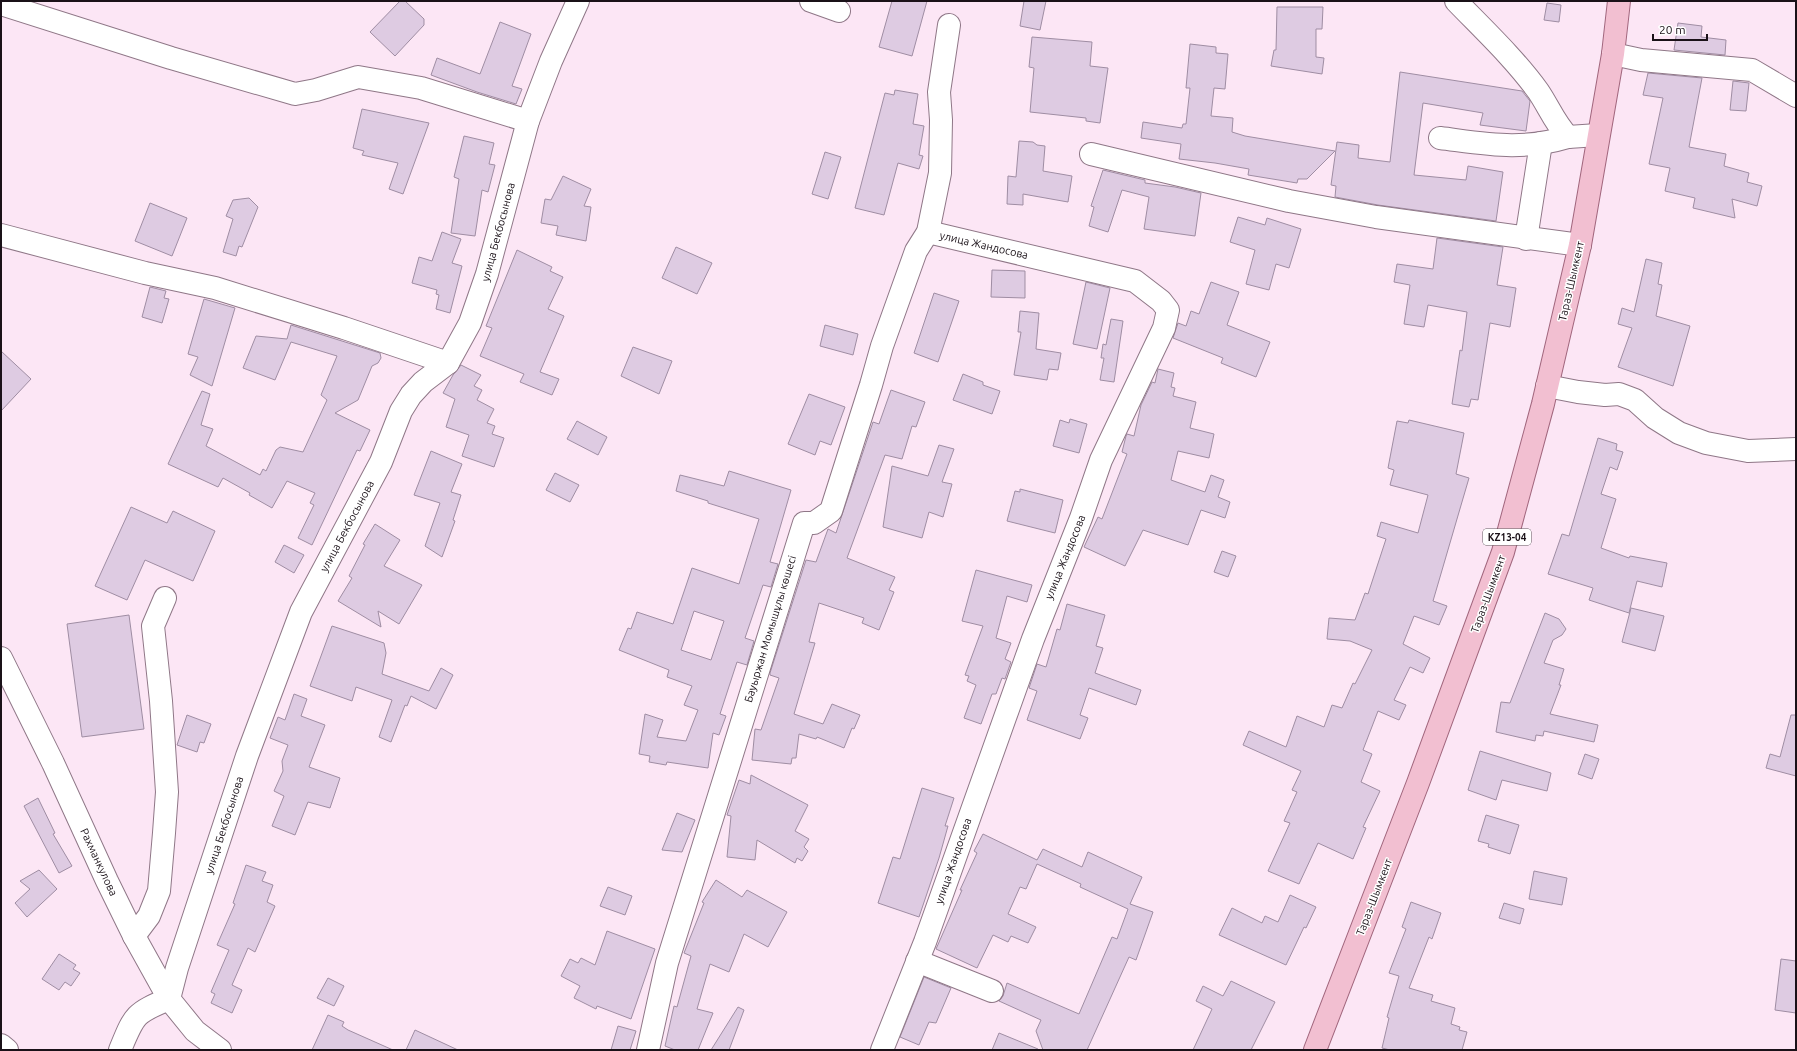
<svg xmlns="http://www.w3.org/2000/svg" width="1797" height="1051" font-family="Ubuntu,sans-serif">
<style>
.building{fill:#decbe2;stroke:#9f8da3;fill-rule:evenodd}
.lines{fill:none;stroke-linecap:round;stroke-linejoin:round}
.minor-casing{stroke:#8f7787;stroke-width:24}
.major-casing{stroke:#a1667d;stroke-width:24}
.minor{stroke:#fff;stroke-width:22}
.major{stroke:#f2bfd1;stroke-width:22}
.labels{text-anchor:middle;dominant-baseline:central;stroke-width:3;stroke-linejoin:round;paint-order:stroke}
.shield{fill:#fff;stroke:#5f585d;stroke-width:1}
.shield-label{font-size:10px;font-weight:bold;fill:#1a1118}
.street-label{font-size:11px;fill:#1a1118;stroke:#fff}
</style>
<rect width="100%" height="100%" fill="#fce6f5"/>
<g class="building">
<path d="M 400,1 L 405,1 L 424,19 L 424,25 L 395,56 L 370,32 Z"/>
<path d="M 892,1 L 927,1 L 912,56 L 879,47 Z"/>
<path d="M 1024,1 L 1046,1 L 1040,30 L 1020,26 Z"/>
<path d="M 1547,3 L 1561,5 L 1559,22 L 1544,20 Z"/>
<path d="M 1277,7 L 1323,7 L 1322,29 L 1316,29 L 1316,57 L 1324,58 L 1322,74 L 1271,66 L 1274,50 L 1276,50 Z"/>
<path d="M 500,22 L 531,34 L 512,86 L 522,89 L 516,104 L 477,92 L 431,75 L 437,58 L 480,74 Z"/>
<path d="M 1678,23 L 1702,26 L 1701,37 L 1726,40 L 1725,55 L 1674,50 Z"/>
<path d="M 1032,37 L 1092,42 L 1090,66 L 1108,68 L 1100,123 L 1086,121 L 1086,118 L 1030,112 L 1034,68 L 1029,67 Z"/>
<path d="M 1190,44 L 1216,47 L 1216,53 L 1228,54 L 1225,89 L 1214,88 L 1211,116 L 1233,118 L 1232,132 L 1245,136 L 1335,151 L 1307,179 L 1298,179 L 1297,183 L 1248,175 L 1249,169 L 1215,163 L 1179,159 L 1181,144 L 1141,138 L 1143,122 L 1182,128 L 1183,124 L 1186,124 L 1190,88 L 1186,88 Z"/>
<path d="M 1400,72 L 1522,91 L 1530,101 L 1526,131 L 1480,125 L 1483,113 L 1423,103 L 1414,175 L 1466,180 L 1468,166 L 1503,172 L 1496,221 L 1378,205 L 1335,197 L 1336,186 L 1331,185 L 1337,142 L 1359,145 L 1358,158 L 1390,162 Z"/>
<path d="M 1648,73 L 1702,78 L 1689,147 L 1726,154 L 1724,166 L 1749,173 L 1747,182 L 1762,186 L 1757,206 L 1732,199 L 1735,218 L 1693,208 L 1695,198 L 1665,191 L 1670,168 L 1649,164 L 1663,98 L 1643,95 Z"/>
<path d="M 1733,81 L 1749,83 L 1746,111 L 1730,110 Z"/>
<path d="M 895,90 L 918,94 L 913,124 L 924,126 L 919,155 L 923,156 L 919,169 L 898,163 L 884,215 L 855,208 L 885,93 L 894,95 Z"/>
<path d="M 362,109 L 429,123 L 403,194 L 389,189 L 398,163 L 362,155 L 364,151 L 353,148 Z"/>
<path d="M 464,136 L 494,143 L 489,164 L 495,165 L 488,192 L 482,190 L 475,236 L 451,233 L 459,179 L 454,177 Z"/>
<path d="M 1019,141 L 1033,142 L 1037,145 L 1045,146 L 1043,171 L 1072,176 L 1068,202 L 1023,194 L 1023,205 L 1007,204 L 1008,176 L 1016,177 Z"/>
<path d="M 825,152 L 841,157 L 828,199 L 812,194 Z"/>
<path d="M 1103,170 L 1145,180 L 1145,183 L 1175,187 L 1201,193 L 1195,236 L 1144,229 L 1149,197 L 1122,190 L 1108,232 L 1089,226 L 1094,207 L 1091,206 Z"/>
<path d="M 563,176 L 591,189 L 584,206 L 591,207 L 586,241 L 556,235 L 558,226 L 541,223 L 545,199 L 551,200 Z"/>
<path d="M 249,198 L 258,207 L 242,247 L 239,246 L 236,256 L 223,252 L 233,219 L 226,216 L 233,200 Z"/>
<path d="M 150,203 L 187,218 L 172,256 L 135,241 Z"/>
<path d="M 1238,217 L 1265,225 L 1267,218 L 1301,229 L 1289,268 L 1276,264 L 1269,290 L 1246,284 L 1255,250 L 1230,242 Z"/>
<path d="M 442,232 L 461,239 L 452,263 L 462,266 L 450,313 L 436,309 L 439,295 L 436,294 L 437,290 L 412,283 L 419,257 L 432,261 Z"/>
<path d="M 1437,238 L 1503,247 L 1497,285 L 1516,288 L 1510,327 L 1490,323 L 1478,400 L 1471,399 L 1469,407 L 1452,404 L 1460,350 L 1462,351 L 1467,312 L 1428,305 L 1424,327 L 1404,324 L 1410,285 L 1394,282 L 1397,264 L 1433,269 Z"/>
<path d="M 676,247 L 712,263 L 697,294 L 662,278 Z"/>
<path d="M 517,250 L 552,267 L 550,271 L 563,277 L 548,309 L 564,316 L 540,372 L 559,379 L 552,395 L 520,382 L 524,374 L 480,356 L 492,328 L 486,326 Z"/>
<path d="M 1646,259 L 1662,263 L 1658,284 L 1662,285 L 1656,316 L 1690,326 L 1673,386 L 1618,367 L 1632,328 L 1618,324 L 1622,308 L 1634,312 Z"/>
<path d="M 992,270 L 1025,271 L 1025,298 L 991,297 Z"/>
<path d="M 1086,282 L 1110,288 L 1097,349 L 1073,344 Z"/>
<path d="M 1211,282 L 1239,292 L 1227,325 L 1270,342 L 1256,377 L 1221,363 L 1223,358 L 1173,338 L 1178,323 L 1186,326 L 1191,311 L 1199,314 Z"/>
<path d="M 150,287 L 166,291 L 164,298 L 169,299 L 162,323 L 142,317 Z"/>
<path d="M 934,293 L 959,301 L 938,362 L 914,353 Z"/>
<path d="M 204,299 L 235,308 L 212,386 L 190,375 L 198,357 L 188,354 Z"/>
<path d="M 1020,311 L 1039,313 L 1036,349 L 1061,353 L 1058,370 L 1049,369 L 1047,380 L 1014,375 L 1021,332 L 1018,332 Z"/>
<path d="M 1111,319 L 1123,321 L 1114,382 L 1100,380 L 1104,358 L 1101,358 L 1103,344 L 1106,345 Z"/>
<path d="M 291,325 L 380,353 L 381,358 L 378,363 L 372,366 L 358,400 L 335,413 L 370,430 L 360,451 L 357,450 L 312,545 L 298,538 L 314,505 L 310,503 L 315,493 L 287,481 L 272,508 L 249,495 L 250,493 L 223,478 L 218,487 L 168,464 L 202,391 L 210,394 L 201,425 L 213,429 L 206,446 L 260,475 L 263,469 L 266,471 L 276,450 L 280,447 L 303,452 L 327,400 L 321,395 L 337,356 L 291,342 L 275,380 L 243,368 L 256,336 L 287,339 Z"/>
<path d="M 825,325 L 858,334 L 853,355 L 820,346 Z"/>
<path d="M 633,347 L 672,361 L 659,394 L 621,376 Z"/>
<path d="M 1,351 L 31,379 L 1,411 Z"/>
<path d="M 461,365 L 481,375 L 474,386 L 482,390 L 477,400 L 494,409 L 487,423 L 495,426 L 492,434 L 504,438 L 494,467 L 462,456 L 469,435 L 446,427 L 455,399 L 443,393 L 453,375 Z"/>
<path d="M 1158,369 L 1174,373 L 1171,387 L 1175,388 L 1173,396 L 1196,402 L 1190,428 L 1214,434 L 1209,458 L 1178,451 L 1171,480 L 1205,492 L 1211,475 L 1224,480 L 1218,497 L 1230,502 L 1225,518 L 1201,510 L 1188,545 L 1143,530 L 1125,566 L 1084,547 L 1098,517 L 1102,519 L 1127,454 L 1122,452 L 1126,436 L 1127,434 L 1134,436 L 1141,405 L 1152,382 L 1155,383 Z"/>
<path d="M 963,374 L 983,382 L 983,385 L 1000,391 L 992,414 L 953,400 Z"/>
<path d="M 891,390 L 925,402 L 916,427 L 912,426 L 902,459 L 885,455 L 847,558 L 895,577 L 889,590 L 894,592 L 879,630 L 862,623 L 864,618 L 819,603 L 809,642 L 815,643 L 794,714 L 823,724 L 832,704 L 860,715 L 854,729 L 852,728 L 844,748 L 817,737 L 816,739 L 799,734 L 796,758 L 792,758 L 791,764 L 752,760 L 755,729 L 761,730 L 779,678 L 770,675 L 770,673 L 806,560 L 816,562 L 828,529 L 836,533 L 873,422 L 879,424 Z"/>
<path d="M 809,394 L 845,407 L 831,445 L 820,441 L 815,455 L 788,444 Z"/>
<path d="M 1070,419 L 1087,424 L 1079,453 L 1053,446 L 1060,420 L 1069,423 Z"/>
<path d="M 1409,420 L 1464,433 L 1456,474 L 1469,478 L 1433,601 L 1447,606 L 1439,625 L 1414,616 L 1403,644 L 1430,658 L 1423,673 L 1410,667 L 1394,700 L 1406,705 L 1399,720 L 1378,711 L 1363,750 L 1372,754 L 1361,782 L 1380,791 L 1363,827 L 1366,828 L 1353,859 L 1318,843 L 1299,884 L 1268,871 L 1290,823 L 1284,821 L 1297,792 L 1292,790 L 1301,771 L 1243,745 L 1249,731 L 1286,747 L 1297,716 L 1324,727 L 1332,705 L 1342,708 L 1353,683 L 1355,684 L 1372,650 L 1350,641 L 1327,639 L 1329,618 L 1355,620 L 1365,593 L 1368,594 L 1386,539 L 1377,536 L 1381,522 L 1418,533 L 1428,495 L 1390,485 L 1394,470 L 1388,468 L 1397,421 L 1408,423 Z"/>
<path d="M 577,421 L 607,437 L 598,455 L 567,439 Z"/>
<path d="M 1598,438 L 1617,444 L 1616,450 L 1623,452 L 1617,470 L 1610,467 L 1601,494 L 1616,499 L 1601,548 L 1629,558 L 1630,556 L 1667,563 L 1662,587 L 1637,581 L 1629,613 L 1589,600 L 1593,588 L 1548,574 L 1562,534 L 1569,536 Z"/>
<path d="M 939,445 L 954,449 L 942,482 L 952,484 L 943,517 L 929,512 L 922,538 L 883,527 L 892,466 L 928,476 Z"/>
<path d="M 431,451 L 462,464 L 451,492 L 461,495 L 453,520 L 455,521 L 442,557 L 425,546 L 440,503 L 414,495 Z"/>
<path d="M 729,471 L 791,490 L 770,562 L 778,564 L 771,587 L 763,585 L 745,638 L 754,641 L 747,665 L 737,662 L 720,714 L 726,716 L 719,735 L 713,733 L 708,768 L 667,762 L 666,765 L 649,762 L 650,756 L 639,754 L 645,714 L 663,720 L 657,737 L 686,741 L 698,710 L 684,705 L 692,686 L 667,677 L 669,670 L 619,650 L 628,628 L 631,629 L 637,612 L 673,624 L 692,568 L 739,584 L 759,519 L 708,503 L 708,501 L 676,491 L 680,475 L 724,486 ZM 694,611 L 724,621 L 711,660 L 681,650 Z"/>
<path d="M 555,473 L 579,485 L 570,502 L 546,490 Z"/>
<path d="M 1020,489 L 1063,500 L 1055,533 L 1007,521 L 1015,491 L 1020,492 Z"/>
<path d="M 131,507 L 167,523 L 173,511 L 215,531 L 193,581 L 145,560 L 127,600 L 95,586 Z"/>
<path d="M 375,524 L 400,540 L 384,566 L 422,585 L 399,624 L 378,611 L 381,627 L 338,601 L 352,578 L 349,576 L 365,545 L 363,544 Z"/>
<path d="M 284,545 L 304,555 L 294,573 L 275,562 Z"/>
<path d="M 1222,551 L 1236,556 L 1228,577 L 1214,572 Z"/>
<path d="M 976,570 L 1032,585 L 1027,602 L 1007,596 L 996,638 L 1011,643 L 1005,659 L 1011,662 L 1005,679 L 1002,678 L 996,694 L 992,694 L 981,724 L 964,718 L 976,685 L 967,681 L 969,676 L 965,675 L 983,626 L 962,621 Z"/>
<path d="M 1067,604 L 1105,615 L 1096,646 L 1103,648 L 1095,673 L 1141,690 L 1136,705 L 1089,688 L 1080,715 L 1088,718 L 1080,739 L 1027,720 L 1037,691 L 1029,688 L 1037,664 L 1046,667 L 1057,629 L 1060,630 Z"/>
<path d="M 1631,608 L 1664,616 L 1655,651 L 1622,642 Z"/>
<path d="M 1545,613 L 1559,619 L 1566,629 L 1562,635 L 1553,640 L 1544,663 L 1564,669 L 1559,685 L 1561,685 L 1550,714 L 1598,725 L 1594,742 L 1544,731 L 1543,736 L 1536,735 L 1535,741 L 1496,732 L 1501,702 L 1510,703 Z"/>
<path d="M 129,615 L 144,729 L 82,737 L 67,624 Z"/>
<path d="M 332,626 L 384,643 L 386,653 L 382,674 L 429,691 L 441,668 L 453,675 L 436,709 L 411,696 L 407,706 L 405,705 L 391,742 L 379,737 L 392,700 L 356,687 L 352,701 L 310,686 Z"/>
<path d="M 294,694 L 307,699 L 301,716 L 325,725 L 309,767 L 340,778 L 330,808 L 308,802 L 295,835 L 272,826 L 284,796 L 274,791 L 283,771 L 282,761 L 288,745 L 270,738 L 278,717 L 285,720 Z"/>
<path d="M 187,715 L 211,724 L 204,743 L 200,742 L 197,752 L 177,745 Z"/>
<path d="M 1791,715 L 1796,715 L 1796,776 L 1766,768 L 1770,754 L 1780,757 Z"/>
<path d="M 1480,751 L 1551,773 L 1547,791 L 1502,780 L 1496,800 L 1468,790 Z"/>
<path d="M 1585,754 L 1599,759 L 1592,779 L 1578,774 Z"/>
<path d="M 751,775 L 808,805 L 795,831 L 809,839 L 804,847 L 808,851 L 802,861 L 797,858 L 795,863 L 757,840 L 755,860 L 727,857 L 731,816 L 727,815 L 739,780 L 750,784 Z"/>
<path d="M 922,788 L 954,798 L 945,826 L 948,826 L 939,858 L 919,917 L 878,903 L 893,857 L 900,859 Z"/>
<path d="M 38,798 L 55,833 L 53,834 L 72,866 L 59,873 L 24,806 Z"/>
<path d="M 677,813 L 695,820 L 682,852 L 662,850 Z"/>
<path d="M 1486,815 L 1519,825 L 1510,854 L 1488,847 L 1489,844 L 1478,841 Z"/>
<path d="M 983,834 L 1037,860 L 1043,849 L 1082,867 L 1088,852 L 1142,877 L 1130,904 L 1153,912 L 1136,960 L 1129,957 L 1087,1050 L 1043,1050 L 1036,1031 L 1041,1020 L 999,1001 L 1003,996 L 1007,983 L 1079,1014 L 1112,937 L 1117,939 L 1128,909 L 1080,887 L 1081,884 L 1037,864 L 1026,889 L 1020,887 L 1008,914 L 1036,927 L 1028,943 L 1011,936 L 1008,942 L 993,935 L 977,968 L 936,949 L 962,890 L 960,890 L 977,853 L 974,851 Z"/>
<path d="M 246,865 L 266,872 L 262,881 L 273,885 L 267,902 L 275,906 L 255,952 L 248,948 L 232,985 L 242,990 L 232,1013 L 211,1003 L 215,994 L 211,992 L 229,950 L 217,945 L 235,904 L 233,903 Z"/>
<path d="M 39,870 L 57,889 L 27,917 L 15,903 L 30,889 L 20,881 Z"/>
<path d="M 1534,871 L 1567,878 L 1562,905 L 1529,899 Z"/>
<path d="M 716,880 L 742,897 L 747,890 L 787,912 L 768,947 L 744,934 L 729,972 L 710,964 L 697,1009 L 713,1013 L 698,1050 L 675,1050 L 665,1046 L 674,1006 L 677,1007 L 691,956 L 684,953 L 704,903 L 702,902 Z"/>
<path d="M 608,887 L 632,896 L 625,915 L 600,906 Z"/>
<path d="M 1290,895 L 1316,907 L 1306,928 L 1304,927 L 1286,965 L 1219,935 L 1232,908 L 1262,923 L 1265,916 L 1278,922 Z"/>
<path d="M 1411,902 L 1441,913 L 1432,939 L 1429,937 L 1409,988 L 1433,995 L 1431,1001 L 1455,1008 L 1451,1024 L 1460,1027 L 1459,1030 L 1467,1032 L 1462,1050 L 1390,1050 L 1382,1048 L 1389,1018 L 1387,1017 L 1399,976 L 1389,973 L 1406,929 L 1402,927 Z"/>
<path d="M 1504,903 L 1524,909 L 1520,924 L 1499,918 Z"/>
<path d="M 607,931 L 655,949 L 631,1019 L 597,1006 L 596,1009 L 574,998 L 580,986 L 561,976 L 570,959 L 578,963 L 581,958 L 595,965 Z"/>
<path d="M 59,954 L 76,965 L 73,969 L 80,973 L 71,986 L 65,982 L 59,990 L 42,979 Z"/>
<path d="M 1781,959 L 1796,961 L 1796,1013 L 1775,1010 Z"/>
<path d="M 924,977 L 951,988 L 936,1023 L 929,1022 L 919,1045 L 900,1037 Z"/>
<path d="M 328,978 L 344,986 L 334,1006 L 317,998 Z"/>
<path d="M 1231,981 L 1275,1002 L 1251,1050 L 1193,1050 L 1212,1009 L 1196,1001 L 1203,986 L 1223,996 Z"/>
<path d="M 738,1007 L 744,1010 L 729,1050 L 711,1050 Z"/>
<path d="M 328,1015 L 344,1022 L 342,1026 L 348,1030 L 393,1050 L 312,1050 Z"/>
<path d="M 618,1026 L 636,1031 L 630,1050 L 611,1050 Z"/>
<path d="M 415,1030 L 458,1050 L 406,1050 Z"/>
<path d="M 999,1033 L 1038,1049 L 1038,1050 L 992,1050 Z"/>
</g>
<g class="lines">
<defs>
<g id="minor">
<path d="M 811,1 L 839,11"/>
<path d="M 1456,1 C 1484,30 1514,58 1538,91 C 1549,107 1554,122 1568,137 L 1598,135"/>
<path d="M 1,4 L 171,58 L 295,94 L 316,90 L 358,77 L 421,88 L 528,121"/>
<path d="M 1613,54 L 1641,60 L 1752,70 L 1796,96"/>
<path d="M 1440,138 C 1488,144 1521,151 1568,137"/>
<path d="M 1091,154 L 1289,201 L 1376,217 L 1580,245"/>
<path d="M 1,235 L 145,273 L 215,288 L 344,328 L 448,363"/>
<path d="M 1526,239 L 1541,143"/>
<path d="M 1547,386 L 1578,392 L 1605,395 L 1619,394 L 1635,400 L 1655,418 L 1679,433 L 1706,443 L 1748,451 L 1796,449"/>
<path d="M 1,658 L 53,763 L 107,881 L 134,936 L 169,999 L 195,1031 L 220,1050"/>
<path d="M 134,936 L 149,916 L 159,891 L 164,833 L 167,792 L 161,701 L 153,626 L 165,598"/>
<path d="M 917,961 L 992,991"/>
<path d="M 169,999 L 177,968 L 247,756 L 301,612 L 381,462 L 401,411 L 411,395 L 423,382 L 448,363 L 470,323 L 487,274 L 528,121 L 551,61 L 578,1"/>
<path d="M 1,1045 L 7,1050"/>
<path d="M 120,1050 C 134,1016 134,1013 169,999"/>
<path d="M 648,1050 L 667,963 L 804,523 L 814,523 L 831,511 L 871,385 L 882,346 L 916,251 L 928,232 L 940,173 L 941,120 L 939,92 L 949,25"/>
<path d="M 882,1050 L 925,942 L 1033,639 L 1081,518 L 1101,460 L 1164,328 L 1168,310 L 1161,301 L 1135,281 L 928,232"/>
</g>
<path id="major" d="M 1315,1050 L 1418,783 L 1503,552 L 1543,404 L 1580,245 L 1613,54 L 1619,1"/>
</defs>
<use href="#minor" class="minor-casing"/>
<use href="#major" class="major-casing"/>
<use href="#minor" class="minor"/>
<use href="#major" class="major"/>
</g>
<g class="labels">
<rect class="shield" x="1483" y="529" width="48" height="16" rx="3"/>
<g class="shield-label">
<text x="1507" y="537">KZ13-04</text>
</g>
<g class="street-label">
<text transform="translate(498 232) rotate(-75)">улица Бекбосынова</text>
<text transform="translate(984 245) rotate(13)">улица Жандосова</text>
<text transform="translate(1571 281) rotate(-77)">Тараз-Шымкент</text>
<text transform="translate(347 526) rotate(-62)">улица Бекбосынова</text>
<text transform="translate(1065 557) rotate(-68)">улица Жандосова</text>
<text transform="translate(1488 594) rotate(-70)">Тараз-Шымкент</text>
<text transform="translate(770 629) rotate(-73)">Бауыржан Момышұлы көшесі</text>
<text transform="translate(224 825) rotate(-72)">улица Бекбосынова</text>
<text transform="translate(953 861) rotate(-71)">улица Жандосова</text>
<text transform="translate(99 862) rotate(65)">Рахманкулова</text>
<text transform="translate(1374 897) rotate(-69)">Тараз-Шымкент</text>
</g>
</g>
<rect width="1797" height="1051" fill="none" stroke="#1a1118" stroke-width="4"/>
<path d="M1653 34v6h54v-6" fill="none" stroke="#1a1118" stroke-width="2"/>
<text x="1659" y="34" font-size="12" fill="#1a1118" stroke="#ffffff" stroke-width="3" paint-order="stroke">20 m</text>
</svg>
